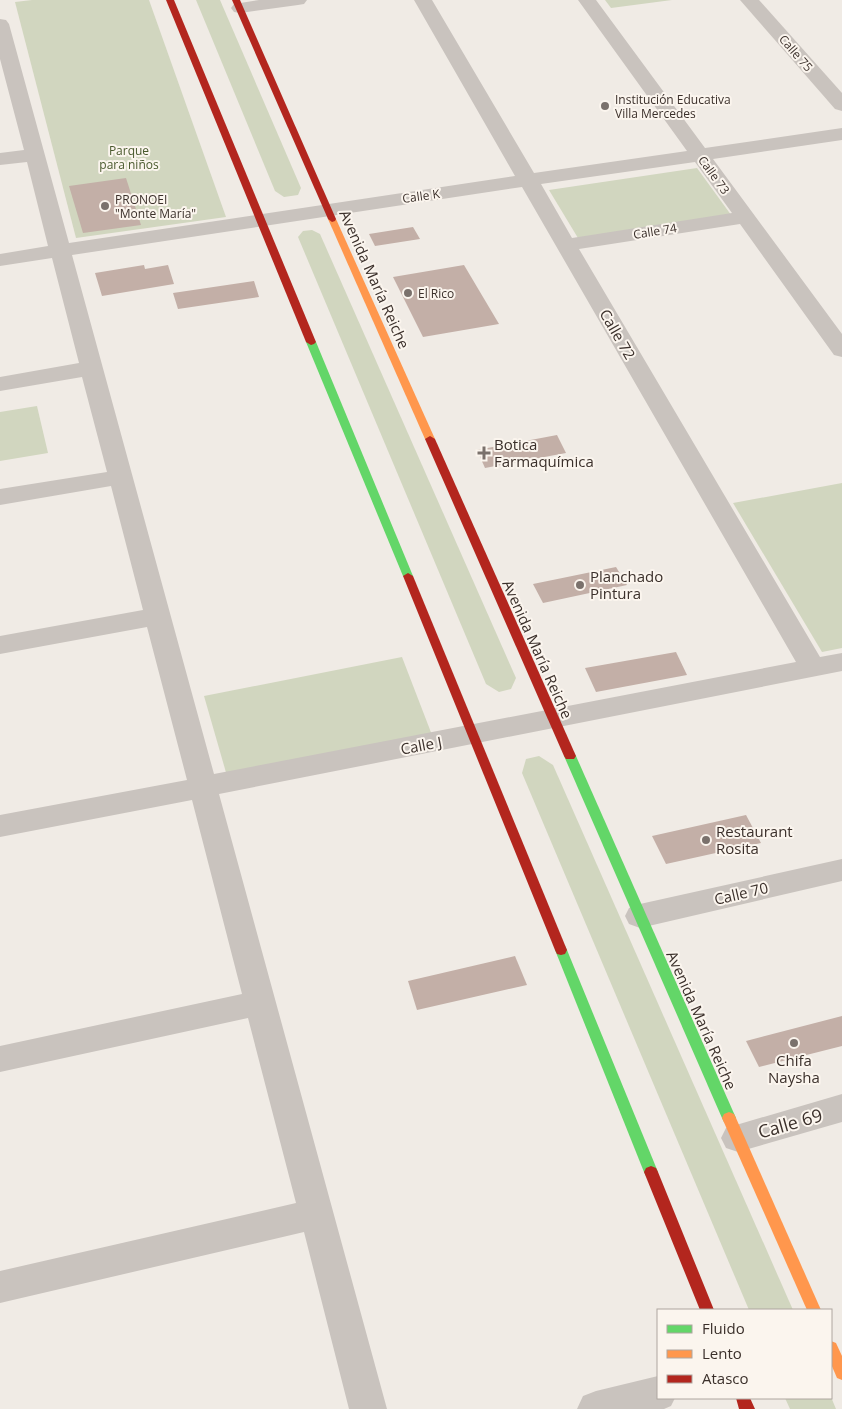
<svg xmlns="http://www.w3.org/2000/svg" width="842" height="1409" font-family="'Open Sans',sans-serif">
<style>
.green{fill:#d1d6bf}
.building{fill:#c3afa7}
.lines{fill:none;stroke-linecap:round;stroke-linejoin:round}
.street{fill:#c9c3be;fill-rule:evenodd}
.fast{fill:#63d668;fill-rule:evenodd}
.slow{fill:#ff974d;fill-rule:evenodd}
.jam{fill:#b3261e;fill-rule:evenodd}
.poi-dot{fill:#7a716c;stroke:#fbf5ee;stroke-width:2}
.labels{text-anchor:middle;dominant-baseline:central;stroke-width:4;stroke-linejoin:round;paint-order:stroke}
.far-street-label{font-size:12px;fill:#3b302b;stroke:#fbf5ee}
.far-poi-label{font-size:12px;fill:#3b302b;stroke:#fbf5ee;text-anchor:start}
.far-park-label{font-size:12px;fill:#4a5a2e;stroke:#fbf5ee}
.street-label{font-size:15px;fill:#3b302b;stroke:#fbf5ee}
.poi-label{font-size:15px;fill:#3b302b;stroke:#fbf5ee;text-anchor:start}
.near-street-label{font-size:18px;fill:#3b302b;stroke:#fbf5ee}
</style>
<rect width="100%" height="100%" fill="#f0ebe5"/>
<g class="green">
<path d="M 32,0 L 149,0 L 226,217 L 76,238 L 15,2 Z"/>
<path d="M 196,0 L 220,0 L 301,188 L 298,195 L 284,197 L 275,191 Z"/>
<path d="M 605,0 L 672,0 L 611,8 Z"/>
<path d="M 697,168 L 734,219 L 581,243 L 549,190 Z"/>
<path d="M 312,230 L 320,234 L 516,678 L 511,689 L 499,692 L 486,684 L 298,237 L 303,231 Z"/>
<path d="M 37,406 L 48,453 L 0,461 L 0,412 Z"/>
<path d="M 842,483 L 842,648 L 822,652 L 733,503 Z"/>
<path d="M 402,657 L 432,735 L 227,776 L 204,696 Z"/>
<path d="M 539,756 L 553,765 L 793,1310 L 749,1310 L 522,773 L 526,759 Z"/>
<path d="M 831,1397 L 836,1409 L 790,1409 L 785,1398 Z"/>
</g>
<g class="building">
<path d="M 126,178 L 141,225 L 83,233 L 69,186 Z"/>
<path d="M 413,227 L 420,239 L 375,246 L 369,234 Z"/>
<path d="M 144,265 L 145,269 L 168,265 L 174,284 L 102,296 L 95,273 Z"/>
<path d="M 464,265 L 499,324 L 423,337 L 393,277 Z"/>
<path d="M 254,281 L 259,297 L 178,309 L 173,293 Z"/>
<path d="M 557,435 L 566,453 L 485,468 L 477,450 Z"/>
<path d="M 616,567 L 627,585 L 543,603 L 533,584 Z"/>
<path d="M 676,652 L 687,675 L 596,692 L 585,668 Z"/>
<path d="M 746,815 L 761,843 L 666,864 L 652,836 Z"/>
<path d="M 515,956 L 527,985 L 417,1010 L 408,981 Z"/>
<path d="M 842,1016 L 842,1046 L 759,1067 L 746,1041 Z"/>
</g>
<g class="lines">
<g class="street">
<path d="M 259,0 L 307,0 L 304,4 L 298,5 L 240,13 L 234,12 L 231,8 L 234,4 Z"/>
<path d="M 414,0 L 432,0 L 534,173 L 687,151 L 578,0 L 596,0 L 705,148 L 842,128 L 842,140 L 713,159 L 842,334 L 842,357 L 834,355 L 740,224 L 579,249 L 820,657 L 842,653 L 842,671 L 219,794 L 387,1409 L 349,1409 L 304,1232 L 0,1303 L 0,1271 L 296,1203 L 248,1018 L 0,1072 L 0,1046 L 242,994 L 192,800 L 0,837 L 0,815 L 187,780 L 147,627 L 0,654 L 0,636 L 143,610 L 111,486 L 0,505 L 0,489 L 107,472 L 82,377 L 0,391 L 0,377 L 79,363 L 52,258 L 0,266 L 0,254 L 48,246 L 27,162 L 0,165 L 0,153 L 24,150 L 0,59 L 0,19 L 6,20 L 9,24 L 69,243 L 515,176 ZM 695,162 L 732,213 L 572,238 L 541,184 ZM 522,187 L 796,662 L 214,774 L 72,255 Z"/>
<path d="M 740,0 L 759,0 L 842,93 L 842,111 L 835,109 Z"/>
<path d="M 842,859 L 842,881 L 640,928 L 629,924 L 625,916 L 629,908 L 640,904 Z"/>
<path d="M 842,1094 L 842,1122 L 738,1152 L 726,1148 L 721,1138 L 726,1128 Z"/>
<path d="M 658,1376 L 658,1398 L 675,1398 L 671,1406 L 664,1409 L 577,1409 L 583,1396 L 596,1391 Z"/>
</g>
<g class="fast">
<path d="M 311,339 L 316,342 L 413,576 L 412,578 L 408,579 L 403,576 L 306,342 Z"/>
<path d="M 570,752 L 576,756 L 736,1118 L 734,1122 L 729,1124 L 724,1122 L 722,1118 L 564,756 Z"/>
<path d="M 561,945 L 565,946 L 567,950 L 658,1172 L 656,1176 L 651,1178 L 646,1176 L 644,1172 L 555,950 L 557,946 Z"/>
</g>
<g class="slow">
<path d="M 332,216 L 336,219 L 435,439 L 433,441 L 430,442 L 425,439 L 328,219 Z"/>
<path d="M 729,1112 L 734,1114 L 736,1118 L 821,1310 L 807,1310 L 722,1118 L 724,1114 Z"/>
<path d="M 831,1341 L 836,1343 L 842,1356 L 842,1380 L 837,1378 L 831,1364 Z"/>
</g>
<g class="jam">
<path d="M 166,0 L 174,0 L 316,342 L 314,344 L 311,345 L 306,342 Z"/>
<path d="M 232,0 L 240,0 L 336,219 L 335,221 L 332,222 L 328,219 Z"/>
<path d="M 430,436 L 435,439 L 576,756 L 574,759 L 566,759 L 564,756 L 425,439 Z"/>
<path d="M 408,573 L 413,576 L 567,950 L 565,954 L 561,955 L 557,954 L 555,950 L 403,576 Z"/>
<path d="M 651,1166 L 656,1168 L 658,1172 L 714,1310 L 700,1310 L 644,1172 L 646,1168 Z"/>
<path d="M 736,1398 L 750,1398 L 755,1409 L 739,1409 Z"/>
</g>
</g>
<g class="poi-dot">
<circle cx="605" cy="106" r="5"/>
<circle cx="105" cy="206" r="5"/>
<circle cx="408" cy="293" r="5"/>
<path d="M481.5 445.5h5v5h5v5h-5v5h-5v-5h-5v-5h5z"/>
<circle cx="580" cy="585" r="5"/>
<circle cx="706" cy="840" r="5"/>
<circle cx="794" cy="1043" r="5"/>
</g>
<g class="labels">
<g class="far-street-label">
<text transform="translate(796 53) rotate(49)">Calle 75</text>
<text transform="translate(714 175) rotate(54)">Calle 73</text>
<text transform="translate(421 196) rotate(-8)">Calle K</text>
<text transform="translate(655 231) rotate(-9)">Calle 74</text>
</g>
<g class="far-poi-label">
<text x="615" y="99">Institución Educativa<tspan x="615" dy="14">Villa Mercedes</tspan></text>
<text x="115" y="199">PRONOEI<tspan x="115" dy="14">"Monte María"</tspan></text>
<text x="418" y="293">El Rico</text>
</g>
<g class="far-park-label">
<text x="129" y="150">Parque<tspan x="129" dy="14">para niños</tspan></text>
</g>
<g class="street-label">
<text transform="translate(375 279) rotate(66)">Avenida María Reiche</text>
<text transform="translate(618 334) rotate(60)">Calle 72</text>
<text transform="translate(538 649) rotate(66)">Avenida María Reiche</text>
<text transform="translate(421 745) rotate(-11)">Calle J</text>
<text transform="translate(741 893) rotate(-13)">Calle 70</text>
<text transform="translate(702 1020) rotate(66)">Avenida María Reiche</text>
</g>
<g class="poi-label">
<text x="494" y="444">Botica<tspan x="494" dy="17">Farmaquímica</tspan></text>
<text x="590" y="576">Planchado<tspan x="590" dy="17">Pintura</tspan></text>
<text x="716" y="831">Restaurant<tspan x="716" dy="17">Rosita</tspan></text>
<text x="794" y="1060" text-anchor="middle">Chifa<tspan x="794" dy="17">Naysha</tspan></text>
</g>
<g class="near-street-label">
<text transform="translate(790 1123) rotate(-16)">Calle 69</text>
</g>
</g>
<rect x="657" y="1309" width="175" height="90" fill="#fbf5ee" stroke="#aea6a0"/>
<rect x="667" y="1325" width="25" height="8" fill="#63d668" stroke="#aea6a0"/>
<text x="702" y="1334" font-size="15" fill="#3b302b">Fluido</text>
<rect x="667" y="1350" width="25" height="8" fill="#ff974d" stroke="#aea6a0"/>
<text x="702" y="1359" font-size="15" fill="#3b302b">Lento</text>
<rect x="667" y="1375" width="25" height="8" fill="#b3261e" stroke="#aea6a0"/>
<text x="702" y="1384" font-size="15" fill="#3b302b">Atasco</text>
</svg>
